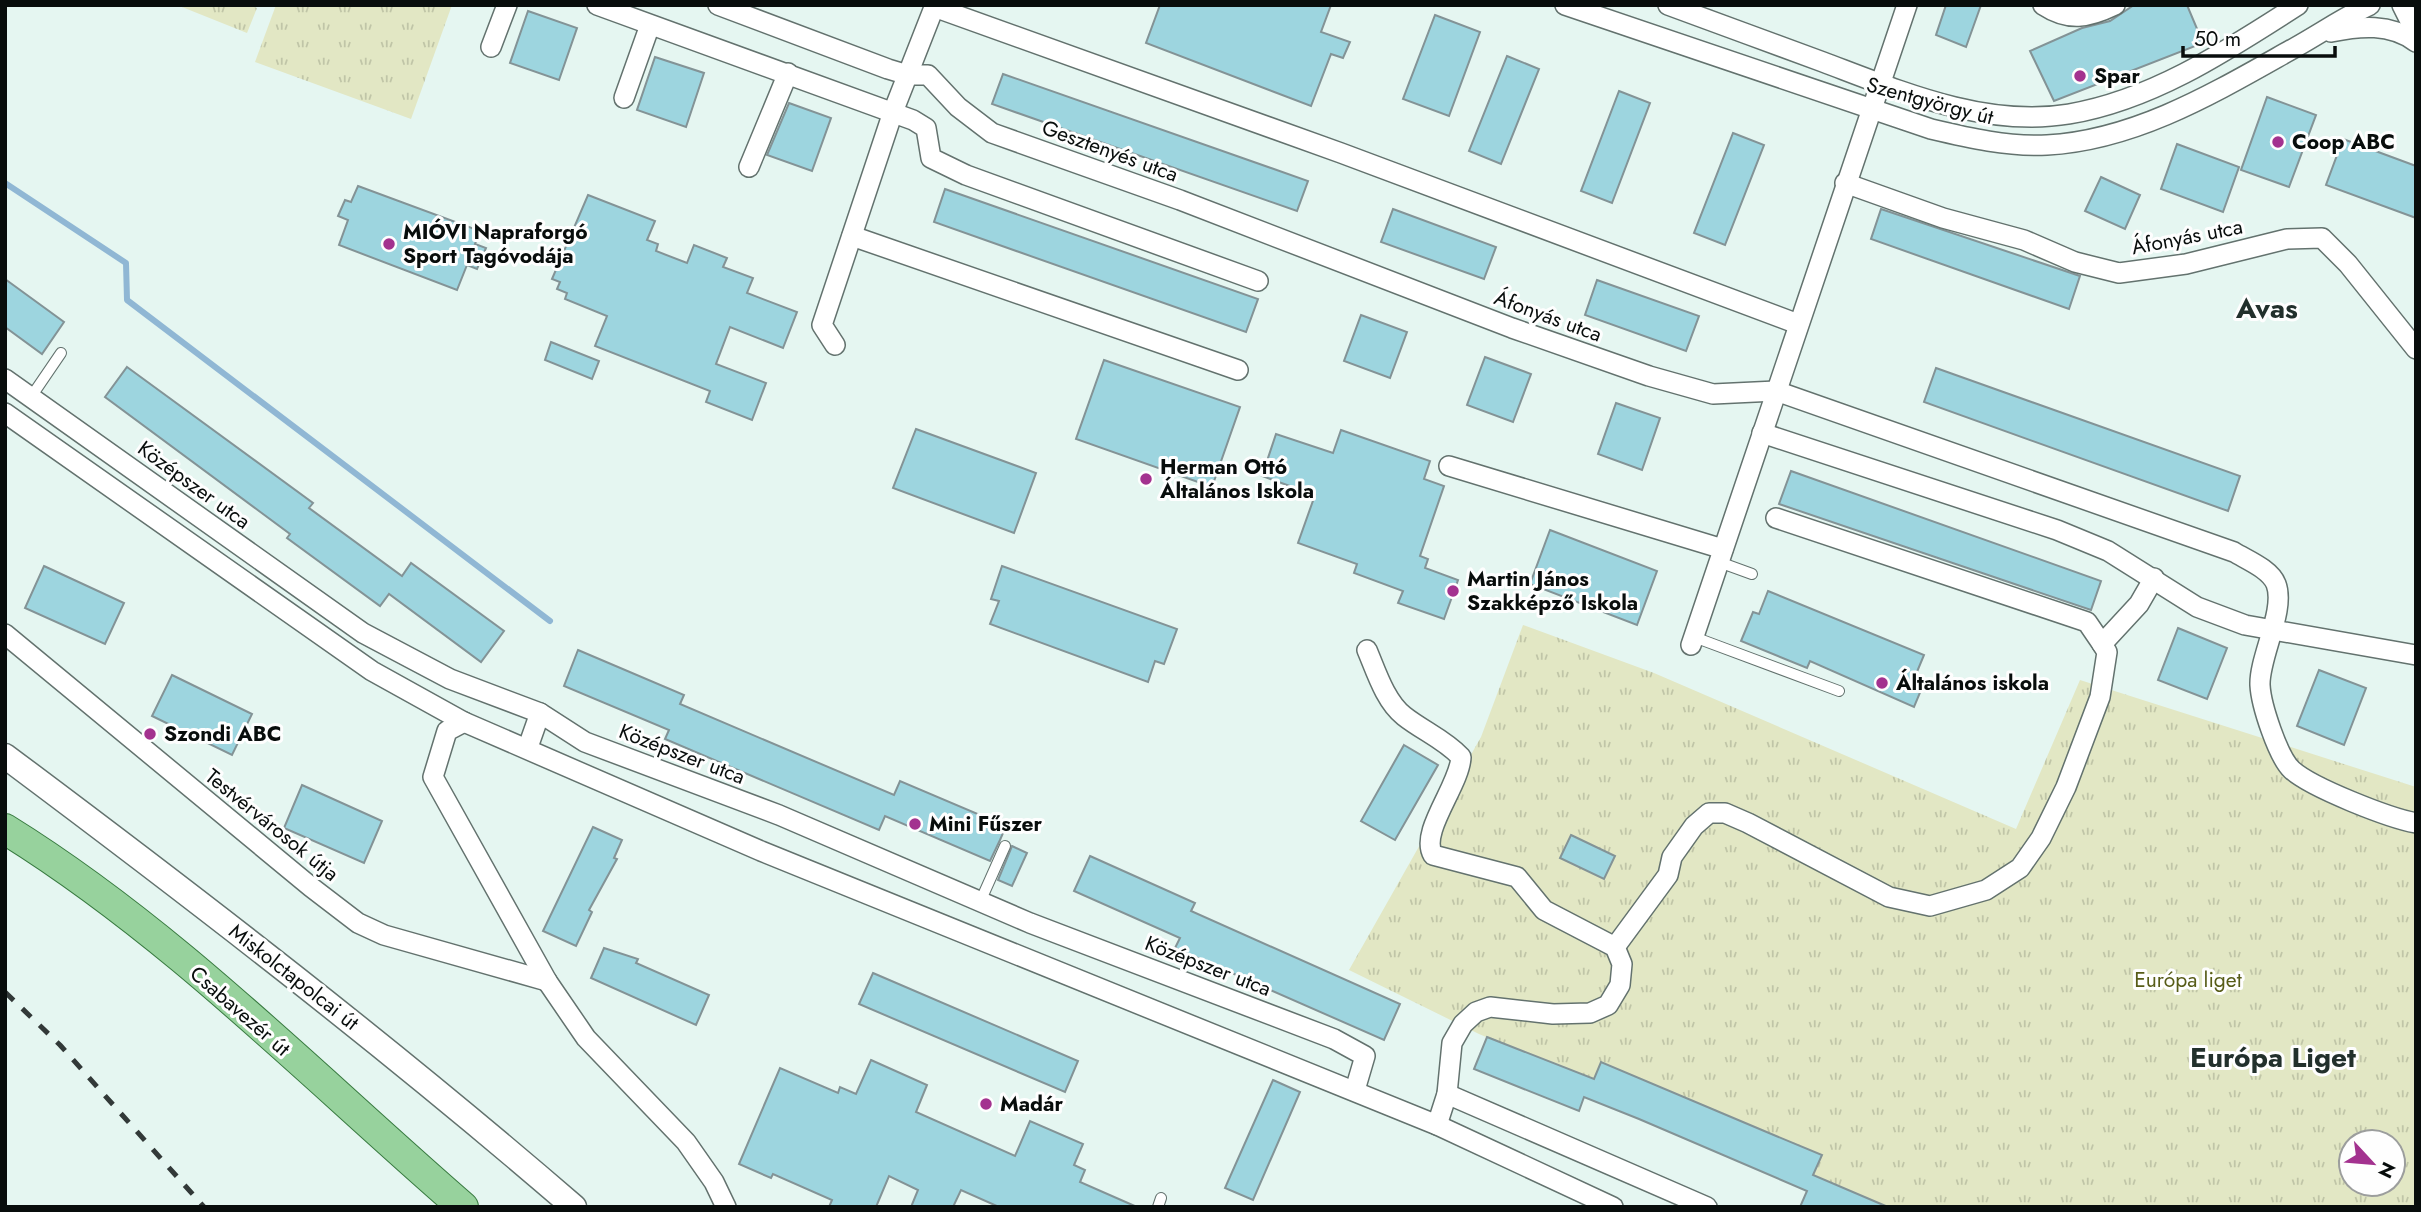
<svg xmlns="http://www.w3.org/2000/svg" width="2421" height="1212" font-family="Jost,sans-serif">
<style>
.park{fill:url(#park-tufts);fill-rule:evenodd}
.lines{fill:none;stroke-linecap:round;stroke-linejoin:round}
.stream{stroke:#90b7d4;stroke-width:6}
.building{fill:#9dd5df;stroke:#839396;stroke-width:2}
.service-casing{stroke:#63726e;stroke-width:12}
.minor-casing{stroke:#63726e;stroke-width:22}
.tertiary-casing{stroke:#63726e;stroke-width:27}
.primary-casing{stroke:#387a40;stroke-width:32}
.service{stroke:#fff;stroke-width:10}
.minor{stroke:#fff;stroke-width:19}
.tertiary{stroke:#fff;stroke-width:24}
.primary{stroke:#97d29d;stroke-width:30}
.rail{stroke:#323938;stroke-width:5;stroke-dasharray:12 12;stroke-linecap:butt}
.poi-dot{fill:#a3328f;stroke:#fefefe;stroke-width:2.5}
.labels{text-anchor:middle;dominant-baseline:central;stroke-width:6;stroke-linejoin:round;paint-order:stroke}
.poi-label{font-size:21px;font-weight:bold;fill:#080d0c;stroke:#fefefe;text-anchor:start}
.street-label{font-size:21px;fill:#080d0c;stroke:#fefefe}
.park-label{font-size:21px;fill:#575c18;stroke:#fefefe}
.district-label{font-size:28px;font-weight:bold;fill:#22302c;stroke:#fefefe}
</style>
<defs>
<pattern id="park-tufts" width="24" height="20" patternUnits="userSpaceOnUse" patternTransform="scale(1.75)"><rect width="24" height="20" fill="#e2e7c4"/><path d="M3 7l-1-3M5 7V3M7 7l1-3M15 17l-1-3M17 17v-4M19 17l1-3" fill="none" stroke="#c0c5a7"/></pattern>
</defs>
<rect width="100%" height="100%" fill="#e5f6f1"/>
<g class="park">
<path d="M 177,5 L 250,5 L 257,8 L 247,33 Z"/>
<path d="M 276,5 L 452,5 L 411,119 L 255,62 Z"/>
<path d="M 1523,625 L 1654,673 L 2016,829 L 2080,680 L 2416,787 L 2416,1207 L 1885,1207 L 1479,1034 L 1349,970 L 1481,737 ZM 2351,1142 L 2393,1142 L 2393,1184 L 2351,1184 Z"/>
</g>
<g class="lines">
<path class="stream" d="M 5,183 L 126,263 L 127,300 L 550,621"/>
</g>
<g class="building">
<path d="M 1160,5 L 1331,5 L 1321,32 L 1350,42 L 1343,58 L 1331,54 L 1311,106 L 1146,43 Z"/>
<path d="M 1946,5 L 1981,5 L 1966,47 L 1936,35 Z"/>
<path d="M 2134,5 L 2187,5 L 2203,43 L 2054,101 L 2030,51 L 2082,28 L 2110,21 Z"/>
<path d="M 528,11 L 577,28 L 559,80 L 510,63 Z"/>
<path d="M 1435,15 L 1480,32 L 1449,116 L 1403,99 Z"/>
<path d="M 1507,56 L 1539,69 L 1501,164 L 1469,151 Z"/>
<path d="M 655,57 L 704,73 L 686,127 L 637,110 Z"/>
<path d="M 1003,74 L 1308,181 L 1297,211 L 992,104 Z"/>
<path d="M 1619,91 L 1650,103 L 1612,203 L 1581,191 Z"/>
<path d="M 2267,97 L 2316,115 L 2289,187 L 2241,170 Z"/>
<path d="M 789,103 L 831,118 L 812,171 L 767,155 Z"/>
<path d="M 1733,133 L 1764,145 L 1725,245 L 1694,233 Z"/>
<path d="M 2343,139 L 2416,166 L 2416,218 L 2326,185 Z"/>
<path d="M 2177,144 L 2239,167 L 2223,212 L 2161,189 Z"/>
<path d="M 2101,177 L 2140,195 L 2125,229 L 2085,211 Z"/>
<path d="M 358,186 L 480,231 L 475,244 L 486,248 L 477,269 L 467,265 L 457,290 L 339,245 L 348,220 L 338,216 L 345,200 L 351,202 Z"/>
<path d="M 945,189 L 1258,299 L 1246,332 L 934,222 Z"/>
<path d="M 588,195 L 655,221 L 647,240 L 658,244 L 656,251 L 687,263 L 694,245 L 727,258 L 723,267 L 753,278 L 747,293 L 797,312 L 783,348 L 730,327 L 716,364 L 766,383 L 752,420 L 706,402 L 710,391 L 595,346 L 607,316 L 565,299 L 567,293 L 557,289 L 560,282 L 552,279 Z"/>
<path d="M 1393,209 L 1496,247 L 1484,279 L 1381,242 Z"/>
<path d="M 1881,209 L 2080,276 L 2069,309 L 1871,239 Z"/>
<path d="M 5,279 L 64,322 L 42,354 L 5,327 Z"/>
<path d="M 1597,280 L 1699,316 L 1686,351 L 1585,315 Z"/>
<path d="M 1361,315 L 1407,332 L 1390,378 L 1344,361 Z"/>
<path d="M 551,342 L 599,361 L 592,379 L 545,360 Z"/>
<path d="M 1485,357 L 1531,374 L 1513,422 L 1467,405 Z"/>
<path d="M 1104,360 L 1240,407 L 1212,487 L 1076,439 Z"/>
<path d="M 127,367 L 313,503 L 309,508 L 402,576 L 411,563 L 504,631 L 481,662 L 389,594 L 380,606 L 287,538 L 290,534 L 105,397 Z"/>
<path d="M 1936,368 L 2240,476 L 2228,511 L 1924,402 Z"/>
<path d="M 1616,403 L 1660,418 L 1642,470 L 1598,454 Z"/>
<path d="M 916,429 L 1036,473 L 1014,533 L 893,488 Z"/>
<path d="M 1341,430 L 1430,461 L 1424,479 L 1444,486 L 1420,556 L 1428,559 L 1425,568 L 1458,580 L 1444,619 L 1398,603 L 1403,591 L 1354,573 L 1357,564 L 1298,543 L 1315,495 L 1262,476 L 1276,434 L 1333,453 Z"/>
<path d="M 1791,471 L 2101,581 L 2091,610 L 1779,504 Z"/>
<path d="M 1550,530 L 1657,571 L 1637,625 L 1530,584 Z"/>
<path d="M 44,566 L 124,603 L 105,644 L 25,608 Z"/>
<path d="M 1002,566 L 1177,629 L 1164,664 L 1155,661 L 1148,682 L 990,624 L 999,601 L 991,599 Z"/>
<path d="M 1768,591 L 1924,655 L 1914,679 L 1924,683 L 1914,707 L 1810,661 L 1807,668 L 1741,641 L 1753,612 L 1759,614 Z"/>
<path d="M 2178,628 L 2227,648 L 2207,699 L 2158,680 Z"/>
<path d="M 578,650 L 684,695 L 680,704 L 894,795 L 900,781 L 1006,826 L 1000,840 L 990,861 L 885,816 L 879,830 L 665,739 L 669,730 L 564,686 Z"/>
<path d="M 2319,670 L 2366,688 L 2344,745 L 2297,726 Z"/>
<path d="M 172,675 L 252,714 L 232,755 L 152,716 Z"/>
<path d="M 1404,745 L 1438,765 L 1395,840 L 1361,821 Z"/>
<path d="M 302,785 L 382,821 L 364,863 L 284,828 Z"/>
<path d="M 593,827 L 622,840 L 614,858 L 617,859 L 589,910 L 592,912 L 576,946 L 543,931 Z"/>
<path d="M 1571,835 L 1615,856 L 1604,879 L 1560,858 Z"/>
<path d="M 1012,846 L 1027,853 L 1012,886 L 998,880 Z"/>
<path d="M 1090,856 L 1195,903 L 1191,911 L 1400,1004 L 1384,1040 L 1175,948 L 1180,938 L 1074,891 Z"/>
<path d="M 604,948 L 638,959 L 636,963 L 709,995 L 696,1025 L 591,978 Z"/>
<path d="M 873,973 L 1078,1061 L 1065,1092 L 859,1004 Z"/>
<path d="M 1487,1037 L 1594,1079 L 1601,1062 L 1769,1133 L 1822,1155 L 1813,1175 L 1888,1207 L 1800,1207 L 1807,1191 L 1639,1119 L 1584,1097 L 1579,1111 L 1474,1069 Z"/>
<path d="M 871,1060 L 927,1085 L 916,1112 L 1015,1156 L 1030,1121 L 1083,1144 L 1074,1165 L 1085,1170 L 1080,1182 L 1137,1207 L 999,1207 L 961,1190 L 953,1207 L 911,1207 L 918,1190 L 889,1176 L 876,1207 L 829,1207 L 832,1200 L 773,1174 L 771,1178 L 739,1164 L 780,1068 L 838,1093 L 840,1087 L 856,1094 Z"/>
<path d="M 1273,1080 L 1300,1092 L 1253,1200 L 1225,1188 Z"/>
</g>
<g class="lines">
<defs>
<g id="service">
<path d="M 31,397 L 61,353"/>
<path d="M 1719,562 L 1752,574"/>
<path d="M 1694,637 L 1839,691"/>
<path d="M 980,902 L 1005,846"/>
<path d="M 1158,1207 L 1161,1198"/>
</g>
<g id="minor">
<path d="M 597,5 L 913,120 L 926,128 L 931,158 L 966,175 L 1258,281"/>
<path d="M 718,5 L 888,69 L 908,75 L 928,75 L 958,107 L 992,133 L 1180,200 L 1512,328 L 1649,376 L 1713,394 L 1776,391 L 2234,552 C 2247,560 2270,569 2276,584 C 2286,610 2259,657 2260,685 C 2261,705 2278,757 2292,770 C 2312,788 2389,818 2416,823"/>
<path d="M 1565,5 L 1931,129 C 1969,138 2008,147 2047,145 C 2138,140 2219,90 2296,47 C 2321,33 2344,17 2370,5"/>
<path d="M 1668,5 C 1720,24 1771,43 1823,62 C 1900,91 1985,128 2069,114 C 2153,100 2228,50 2298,5"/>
<path d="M 2043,5 C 2069,22 2088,18 2115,5"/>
<path d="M 2402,5 L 2416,33"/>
<path d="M 934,7 L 1341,153 L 1798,324"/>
<path d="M 2331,32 C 2360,26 2390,23 2416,42"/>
<path d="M 491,47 L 507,5"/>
<path d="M 624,98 L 650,25"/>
<path d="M 749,167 L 788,73"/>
<path d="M 1845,183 L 1943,218 L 2024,240 L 2075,262 L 2119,273 L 2186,264 L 2287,239 L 2322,238 L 2348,264 L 2416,349"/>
<path d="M 852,236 L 1238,370"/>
<path d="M 835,345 L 822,325 L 893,112 L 935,5"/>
<path d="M 5,379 L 363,633 L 450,679 L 540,713 L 585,742 L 779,815 L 1030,923 L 1334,1039 L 1365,1056 L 1355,1090"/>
<path d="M 5,413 L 372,671 L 464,722 L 761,851 L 1437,1125 L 1613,1207"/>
<path d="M 1762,433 L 2057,530 L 2108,551 L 2197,607 L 2245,625 L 2416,655"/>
<path d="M 1449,466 L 1723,549"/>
<path d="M 1776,518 L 2087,622 L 2102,644 L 2139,604 L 2154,578"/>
<path d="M 5,634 L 311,887 L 358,923 L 384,935 L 547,981"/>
<path d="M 1691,645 L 1907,5"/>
<path d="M 1367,650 C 1376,671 1385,701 1404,716 C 1423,731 1444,739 1461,757 C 1460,785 1419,832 1433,855 L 1517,877 L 1544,910 L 1615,947 L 1622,964 L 1620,985 L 1608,1005 L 1590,1013 L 1553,1014 L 1490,1007 L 1476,1012 L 1463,1024 L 1452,1043 L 1447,1094 L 1437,1125"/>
<path d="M 464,722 L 447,731 L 433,777 L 547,981 L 586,1038 L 686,1142 L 714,1182 L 726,1207"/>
<path d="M 528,747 L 540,713"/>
<path d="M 1615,947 L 1668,875 L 1672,857 L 1694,826 L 1709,813 L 1725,813 L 1748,823 L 1889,897 L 1930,906 L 1986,890 L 2020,868 L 2041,838 L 2066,787 L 2100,697 L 2107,652 L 2102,644"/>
<path d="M 1447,1094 L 1707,1207"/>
</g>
<path id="tertiary" d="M 5,756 C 199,901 391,1049 574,1207"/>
<path id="primary" d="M 5,829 C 173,933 314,1078 463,1207"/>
</defs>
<use href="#service" class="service-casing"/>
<use href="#minor" class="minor-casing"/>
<use href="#tertiary" class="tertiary-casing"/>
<use href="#primary" class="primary-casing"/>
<use href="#service" class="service"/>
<use href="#minor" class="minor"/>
<use href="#tertiary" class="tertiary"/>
<use href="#primary" class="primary"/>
<path class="rail" d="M 5,992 L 60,1045 L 204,1207"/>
</g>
<g class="poi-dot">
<circle cx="2080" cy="76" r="7"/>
<circle cx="2278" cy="142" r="7"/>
<circle cx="389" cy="244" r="7"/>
<circle cx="1146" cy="479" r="7"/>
<circle cx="1453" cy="591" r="7"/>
<circle cx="1882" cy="683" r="7"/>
<circle cx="150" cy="734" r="7"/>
<circle cx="915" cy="824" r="7"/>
<circle cx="986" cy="1104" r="7"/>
</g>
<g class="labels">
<g class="poi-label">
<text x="2094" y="76">Spar</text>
<text x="2292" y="142">Coop ABC</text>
<text x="403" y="232">MIÓVI Napraforgó<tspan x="403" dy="24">Sport Tagóvodája</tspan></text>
<text x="1160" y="467">Herman Ottó<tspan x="1160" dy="24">Általános Iskola</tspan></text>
<text x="1467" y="579">Martin János<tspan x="1467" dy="24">Szakképző Iskola</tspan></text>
<text x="1896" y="683">Általános iskola</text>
<text x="164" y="734">Szondi ABC</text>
<text x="929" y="824">Mini Fűszer</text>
<text x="1000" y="1104">Madár</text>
</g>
<g class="street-label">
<text transform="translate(1930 101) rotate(15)">Szentgyörgy út</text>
<text transform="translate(1110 151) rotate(20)">Gesztenyés utca</text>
<text transform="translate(2187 237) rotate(-11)">Áfonyás utca</text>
<text transform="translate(1548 316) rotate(20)">Áfonyás utca</text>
<text transform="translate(194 485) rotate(36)">Középszer utca</text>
<text transform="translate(682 754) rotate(21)">Középszer utca</text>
<text transform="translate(272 825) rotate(39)">Testvérvárosok útja</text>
<text transform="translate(1208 966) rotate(21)">Középszer utca</text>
<text transform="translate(294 977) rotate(38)">Miskolctapolcai út</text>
<text transform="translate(240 1011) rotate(41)">Csabavezér út</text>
</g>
<g class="park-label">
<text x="2188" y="980">Európa liget</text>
</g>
<g class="district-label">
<text x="2267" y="308">Avas</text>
<text x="2273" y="1057">Európa Liget</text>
</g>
</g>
<rect width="2421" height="1212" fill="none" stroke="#080d0c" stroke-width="14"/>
<g transform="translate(2372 1163) rotate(116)"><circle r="33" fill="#fefefe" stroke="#9c9e9d" stroke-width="2"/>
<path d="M0-5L12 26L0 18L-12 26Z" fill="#a3328f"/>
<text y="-10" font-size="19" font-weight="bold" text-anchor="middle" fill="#080d0c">N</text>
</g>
<path d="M2183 46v10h152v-10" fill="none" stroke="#080d0c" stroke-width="3.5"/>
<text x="2194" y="46" font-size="21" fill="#080d0c" stroke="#fefefe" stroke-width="5" paint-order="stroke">50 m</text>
</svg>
